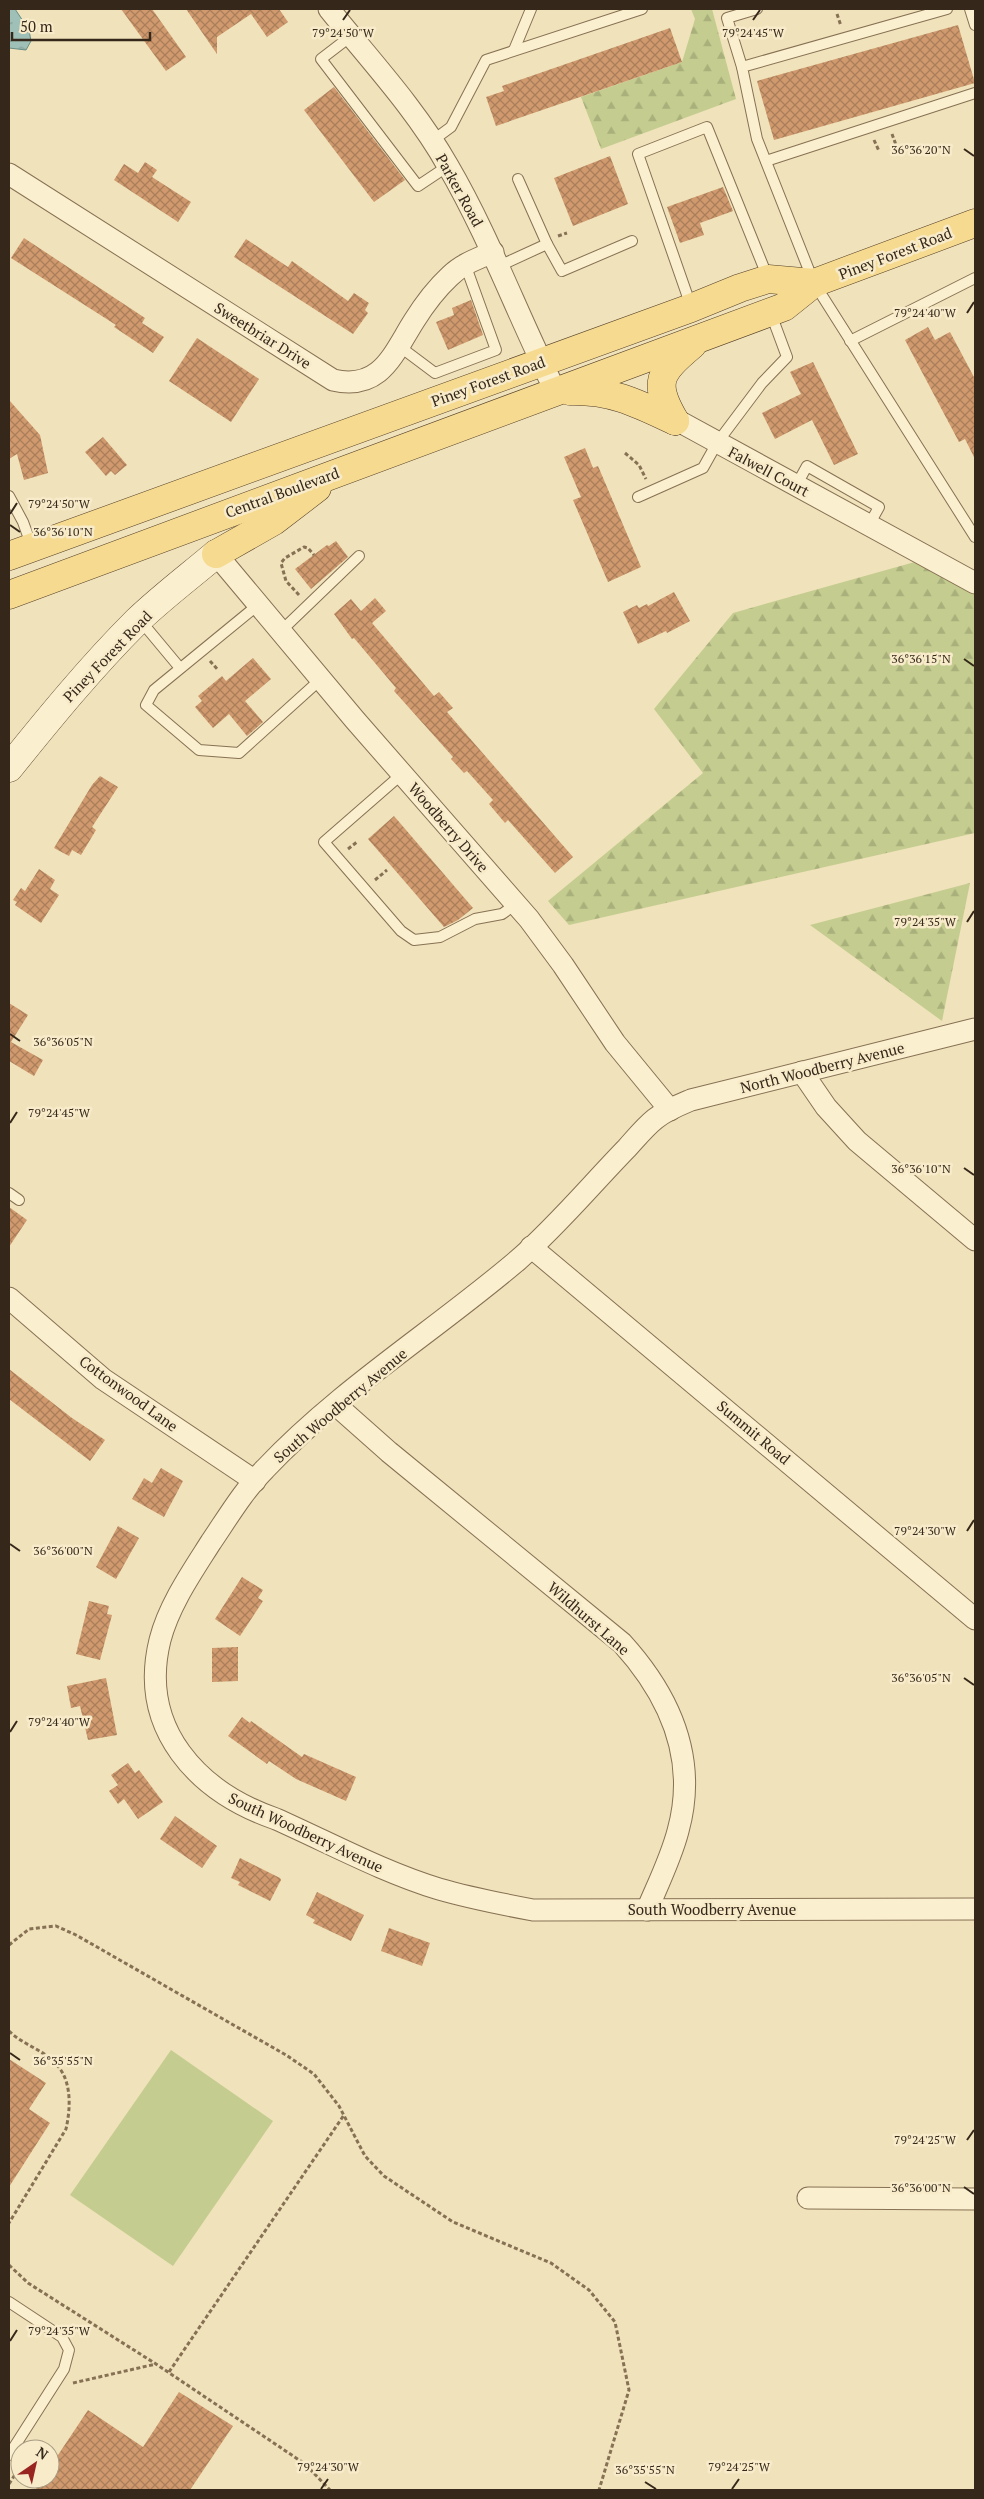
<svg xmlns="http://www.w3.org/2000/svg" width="984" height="2499" font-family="'PT Serif',serif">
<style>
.forest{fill:url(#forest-firs)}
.pitch{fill:#c4cd8f}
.water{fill:url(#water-ripples);stroke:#678d85}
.building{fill:url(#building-cross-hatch)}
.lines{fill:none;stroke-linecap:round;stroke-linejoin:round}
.lane-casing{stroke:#877154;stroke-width:12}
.street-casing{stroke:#877154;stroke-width:23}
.secondary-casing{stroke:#685238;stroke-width:29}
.primary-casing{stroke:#543f29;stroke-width:29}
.path{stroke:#877154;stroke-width:3;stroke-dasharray:4 2.5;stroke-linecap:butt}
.lane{stroke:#faefce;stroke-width:10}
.street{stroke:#faefce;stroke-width:21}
.secondary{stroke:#faefce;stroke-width:28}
.primary{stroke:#f6da8f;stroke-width:28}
.ticks{fill:none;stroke:#35281a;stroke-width:2}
.labels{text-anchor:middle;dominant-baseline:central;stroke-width:5;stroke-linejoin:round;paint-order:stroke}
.street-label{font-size:15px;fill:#35281a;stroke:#f7ebca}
.ticks-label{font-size:12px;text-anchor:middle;fill:#35281a;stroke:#f7ebca;stroke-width:5;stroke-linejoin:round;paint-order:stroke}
</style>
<defs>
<pattern id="forest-firs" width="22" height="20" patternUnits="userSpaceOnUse" patternTransform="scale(1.25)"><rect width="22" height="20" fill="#c4cd8f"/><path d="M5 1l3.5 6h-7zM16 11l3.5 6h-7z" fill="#a9b07b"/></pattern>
<pattern id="water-ripples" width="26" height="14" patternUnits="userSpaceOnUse" patternTransform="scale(1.25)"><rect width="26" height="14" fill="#9fc0b7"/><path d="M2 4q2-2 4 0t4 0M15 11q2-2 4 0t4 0" fill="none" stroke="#829c94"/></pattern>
<pattern id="building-cross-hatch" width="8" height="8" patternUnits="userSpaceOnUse" patternTransform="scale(1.25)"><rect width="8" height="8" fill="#d09a6e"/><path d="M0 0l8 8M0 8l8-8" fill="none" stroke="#aa7e5a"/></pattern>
</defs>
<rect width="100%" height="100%" fill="#f0e2ba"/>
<g class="forest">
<path d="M 691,9 L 712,9 L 736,99 L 601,149 L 581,97 L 682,62 L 695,19 Z"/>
<path d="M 929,558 L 975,583 L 975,833 L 569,925 L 548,901 L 703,773 L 654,709 L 733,613 Z"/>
<path d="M 970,883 L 942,1021 L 810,925 Z"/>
</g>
<path class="pitch" d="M 171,2050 L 273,2121 L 173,2266 L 70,2195 Z"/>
<path class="water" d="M 9,9 L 15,9 L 29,30 L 31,41 L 26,50 L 9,48 Z"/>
<g class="building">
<path d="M 121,9 L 152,9 L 186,57 L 166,71 Z"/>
<path d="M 186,9 L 279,9 L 288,22 L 267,37 L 251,14 L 217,37 L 217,54 Z"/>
<path d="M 958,25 L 975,83 L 774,140 L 757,81 Z"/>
<path d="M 670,28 L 682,62 L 496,126 L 486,97 L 504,91 L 502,86 Z"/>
<path d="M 334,87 L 405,180 L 374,202 L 304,110 Z"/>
<path d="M 610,156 L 628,204 L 573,226 L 554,178 Z"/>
<path d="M 145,162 L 157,170 L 152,177 L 191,202 L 178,222 L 114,180 L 124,164 L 138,173 Z"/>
<path d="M 723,187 L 733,211 L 700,223 L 704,235 L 680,243 L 667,207 Z"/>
<path d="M 24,238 L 145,318 L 142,323 L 164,337 L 153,353 L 114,327 L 116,325 L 11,258 Z"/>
<path d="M 246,239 L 288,267 L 292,261 L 348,301 L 354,293 L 369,303 L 365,310 L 368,313 L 353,334 L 234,257 Z"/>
<path d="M 471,300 L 483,335 L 448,350 L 436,322 L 454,315 L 452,308 Z"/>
<path d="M 928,327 L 935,340 L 950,332 L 975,379 L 975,459 L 965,439 L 959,442 L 905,340 Z"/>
<path d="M 197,338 L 259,379 L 231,422 L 169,381 Z"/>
<path d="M 813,362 L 858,454 L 834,465 L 812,420 L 775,439 L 762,413 L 801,394 L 790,372 Z"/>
<path d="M 9,400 L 40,435 L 48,473 L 24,480 L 17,454 L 9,459 Z"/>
<path d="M 103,437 L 127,465 L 115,475 L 111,471 L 106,476 L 85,452 Z"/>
<path d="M 585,448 L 593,468 L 598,466 L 641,567 L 608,582 L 573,500 L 581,497 L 564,457 Z"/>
<path d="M 336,541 L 348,557 L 311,589 L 295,569 L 327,545 L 329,546 Z"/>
<path d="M 674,592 L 690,621 L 667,633 L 666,631 L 638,644 L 623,612 L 637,605 L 639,608 L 647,604 L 648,606 Z"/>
<path d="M 375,598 L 386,611 L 372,623 L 434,696 L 439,692 L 453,708 L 447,712 L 573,857 L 555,873 L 508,820 L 505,823 L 489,804 L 493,800 L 467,771 L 464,773 L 451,759 L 453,757 L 403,701 L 394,691 L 396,688 L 354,638 L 352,639 L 334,614 L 351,599 L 361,611 Z"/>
<path d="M 253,658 L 271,679 L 245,701 L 263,722 L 247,736 L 229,714 L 213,728 L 195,707 L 202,701 L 198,696 L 222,676 L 226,681 Z"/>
<path d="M 100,776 L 118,787 L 92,827 L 96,830 L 81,855 L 72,850 L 69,856 L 54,848 L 92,785 Z"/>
<path d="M 394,816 L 473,908 L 458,920 L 444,927 L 368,839 Z"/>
<path d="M 39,869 L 55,880 L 50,889 L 59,895 L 41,923 L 15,905 L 17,902 L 13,900 L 21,888 L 25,891 Z"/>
<path d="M 9,1003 L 28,1015 L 11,1042 L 43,1060 L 34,1076 L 9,1061 Z"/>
<path d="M 9,1207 L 27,1220 L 9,1247 Z"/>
<path d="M 9,1369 L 72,1418 L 105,1440 L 90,1461 L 9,1399 Z"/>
<path d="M 161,1468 L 183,1481 L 164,1517 L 132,1499 L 144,1478 L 152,1483 Z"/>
<path d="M 118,1526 L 139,1538 L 116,1579 L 96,1567 Z"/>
<path d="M 242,1577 L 263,1590 L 258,1598 L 263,1601 L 240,1636 L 215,1619 Z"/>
<path d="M 89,1601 L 109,1606 L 107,1614 L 112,1615 L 100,1660 L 76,1654 Z"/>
<path d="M 238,1647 L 238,1681 L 212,1682 L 212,1648 Z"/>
<path d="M 106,1678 L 117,1735 L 88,1740 L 80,1706 L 71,1708 L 67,1686 Z"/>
<path d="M 242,1717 L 250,1723 L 251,1721 L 302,1757 L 304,1754 L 356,1777 L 346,1801 L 296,1779 L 269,1761 L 267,1764 L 228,1736 Z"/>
<path d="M 128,1763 L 135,1773 L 139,1770 L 163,1802 L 138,1819 L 124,1799 L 118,1804 L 109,1791 L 118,1785 L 111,1775 Z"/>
<path d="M 175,1816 L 217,1846 L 202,1868 L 160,1839 Z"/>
<path d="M 240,1858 L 280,1878 L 281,1880 L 270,1901 L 238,1885 L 240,1882 L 231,1878 Z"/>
<path d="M 317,1892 L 364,1915 L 351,1941 L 313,1923 L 315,1920 L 306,1915 Z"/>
<path d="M 389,1928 L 430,1943 L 422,1966 L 381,1951 Z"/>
<path d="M 9,2059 L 46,2083 L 29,2109 L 50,2123 L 9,2187 Z"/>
<path d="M 179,2392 L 233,2426 L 190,2490 L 35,2490 L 42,2479 L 50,2479 L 50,2467 L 88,2410 L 143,2447 Z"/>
</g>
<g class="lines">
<defs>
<g id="lane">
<path d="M 947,9 L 742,67 L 757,139 L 814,283 L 975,537"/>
<path d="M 970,9 L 975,25"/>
<path d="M 351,36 L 321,59 L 418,186 L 448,166"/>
<path d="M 514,50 L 531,9"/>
<path d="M 742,67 L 727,18 L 757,9"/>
<path d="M 432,141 L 451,127 L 486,60 L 642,9"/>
<path d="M 766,161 L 975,93"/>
<path d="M 518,179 L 547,244"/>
<path d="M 499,266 L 547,244 L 562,271 L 632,241"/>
<path d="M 691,306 L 638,154 L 707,127 L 768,278"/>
<path d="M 850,341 L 975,278"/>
<path d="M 399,346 L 435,373 L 496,350 L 465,264"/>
<path d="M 796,486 L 807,466 L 879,507 L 869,525"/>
<path d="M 9,496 L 23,522 L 32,547"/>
<path d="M 638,497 L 703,468 L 717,443 L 762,383 L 787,357 L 771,314"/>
<path d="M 259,604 L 154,690 L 146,705 L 199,750 L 239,753 L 321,679"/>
<path d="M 140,620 L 180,668"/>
<path d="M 281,631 L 359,556"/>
<path d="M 402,774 L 324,842 L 401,931 L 414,940 L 440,937 L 475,919 L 502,914 L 516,904"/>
<path d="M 9,1193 L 19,1200"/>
<path d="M 9,2302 L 62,2337 L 69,2350 L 64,2369 L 9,2455"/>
</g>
<g id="street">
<path d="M 329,9 C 370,60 416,109 448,166 C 490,238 518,317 556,392"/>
<path d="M 9,174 L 333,380 C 381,391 393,354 414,321 C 424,305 436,289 450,276 C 462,264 477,259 493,252"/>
<path d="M 662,412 L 975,583"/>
<path d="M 216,554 L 355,720 L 529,919 L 563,965 L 615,1043 L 670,1110"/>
<path d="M 975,1029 L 691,1100 C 679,1105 666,1110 655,1119 C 645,1127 636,1138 627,1148 C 591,1185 557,1226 518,1260 C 436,1330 339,1390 265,1469 C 244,1490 228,1517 211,1542 C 192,1572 169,1605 160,1640 C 138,1729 198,1792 276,1819 C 330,1843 383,1872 439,1889 C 470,1898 501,1904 533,1910 L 975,1909"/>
<path d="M 802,1072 L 826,1107 L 857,1141 L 975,1240"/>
<path d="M 531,1247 L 975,1619"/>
<path d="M 9,1298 L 103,1379 L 255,1481"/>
<path d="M 336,1405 L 389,1452 L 622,1643 C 670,1696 698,1759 678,1831 C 671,1858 658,1884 647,1910"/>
<path d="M 808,2198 L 975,2199"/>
</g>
<path id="secondary" d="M 9,768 C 50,717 91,667 137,621 C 162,597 190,576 216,554"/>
<g id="primary">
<path d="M 570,391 C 612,390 637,403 675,421"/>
<path d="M 675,421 C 652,382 659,373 692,345"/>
<path d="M 216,554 L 274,521 L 317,488"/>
<path d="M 9,556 L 691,308 L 740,288 L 768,279 L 814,283"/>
<path d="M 9,595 L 784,307 L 814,283 L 975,223"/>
</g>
</defs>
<use href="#lane" class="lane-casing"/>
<use href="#street" class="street-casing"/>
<use href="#secondary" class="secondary-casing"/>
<use href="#primary" class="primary-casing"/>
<g class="path">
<path d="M 837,14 L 841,26"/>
<path d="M 892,134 L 896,145"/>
<path d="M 874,140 L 879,151"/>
<path d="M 558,236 L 567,233"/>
<path d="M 625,453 L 639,465 L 646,479"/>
<path d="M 299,595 L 286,581 L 281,563 L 285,558 L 304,547 L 308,548 L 314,555"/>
<path d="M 210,661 L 218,670"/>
<path d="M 348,849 L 357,842"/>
<path d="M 375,880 L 387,870"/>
<path d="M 9,1945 L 29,1929 L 56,1926 L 76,1935 L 286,2055 L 314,2074 L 339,2106 L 365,2156 L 384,2176 L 453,2222 L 551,2263 L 589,2290 L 615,2322 L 629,2390 L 599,2490"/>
<path d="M 9,2031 C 22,2044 41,2049 54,2062 C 72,2078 71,2107 66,2129 L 9,2223"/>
<path d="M 9,2265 L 28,2283 L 156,2364 L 305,2464 L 330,2490"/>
<path d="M 169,2372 L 344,2115"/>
<path d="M 73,2383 L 156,2364"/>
<path d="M 9,2484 L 20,2467"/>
</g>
<use href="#lane" class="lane"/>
<use href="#street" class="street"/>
<use href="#secondary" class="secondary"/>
<use href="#primary" class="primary"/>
</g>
<path class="ticks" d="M 343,20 L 350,10M 753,20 L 760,10M 964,149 L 974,156M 967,313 L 974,302M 10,514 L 17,503M 10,525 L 20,532M 964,659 L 974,666M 967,922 L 974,911M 10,1034 L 20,1041M 10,1123 L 17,1112M 964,1168 L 974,1175M 967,1531 L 974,1520M 10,1544 L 20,1551M 964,1678 L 974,1685M 10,1732 L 17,1721M 10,2053 L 20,2060M 967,2140 L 974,2130M 964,2187 L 974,2194M 10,2341 L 17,2330M 645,2482 L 656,2489M 321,2489 L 328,2479M 732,2489 L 739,2479"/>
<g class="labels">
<g class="street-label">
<text transform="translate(460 190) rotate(61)">Parker Road</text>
<text transform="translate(895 253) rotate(-21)">Piney Forest Road</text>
<text transform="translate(263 335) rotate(32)">Sweetbriar Drive</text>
<text transform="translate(488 381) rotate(-20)">Piney Forest Road</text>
<text transform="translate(769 471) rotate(28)">Falwell Court</text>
<text transform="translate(282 492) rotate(-20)">Central Boulevard</text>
<text transform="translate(107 656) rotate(-46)">Piney Forest Road</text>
<text transform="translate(449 827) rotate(49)">Woodberry Drive</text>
<text transform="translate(822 1067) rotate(-14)">North Woodberry Avenue</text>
<text transform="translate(129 1393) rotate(36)">Cottonwood Lane</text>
<text transform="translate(340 1405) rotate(-40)">South Woodberry Avenue</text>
<text transform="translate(754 1432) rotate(40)">Summit Road</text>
<text transform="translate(589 1618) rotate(41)">Wildhurst Lane</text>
<text transform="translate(306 1832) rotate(25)">South Woodberry Avenue</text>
<text x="712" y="1909">South Woodberry Avenue</text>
</g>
</g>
<g class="ticks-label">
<text x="343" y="37">79°24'50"W</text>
<text x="753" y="37">79°24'45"W</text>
<text x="921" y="154">36°36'20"N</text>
<text x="925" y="317">79°24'40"W</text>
<text x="59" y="508">79°24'50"W</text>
<text x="63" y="536">36°36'10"N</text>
<text x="921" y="663">36°36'15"N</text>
<text x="925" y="926">79°24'35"W</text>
<text x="63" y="1046">36°36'05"N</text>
<text x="59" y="1117">79°24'45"W</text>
<text x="921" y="1173">36°36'10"N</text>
<text x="925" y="1535">79°24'30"W</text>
<text x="63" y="1555">36°36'00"N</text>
<text x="921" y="1682">36°36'05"N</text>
<text x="59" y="1726">79°24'40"W</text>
<text x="63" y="2065">36°35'55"N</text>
<text x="925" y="2144">79°24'25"W</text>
<text x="921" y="2192">36°36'00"N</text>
<text x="59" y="2335">79°24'35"W</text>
<text x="328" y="2471">79°24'30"W</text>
<text x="739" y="2471">79°24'25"W</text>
<text x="645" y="2474">36°35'55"N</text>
</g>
<rect width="984" height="2499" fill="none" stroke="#35281a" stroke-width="20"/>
<g transform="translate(35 2464) rotate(34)"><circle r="24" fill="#f7ebca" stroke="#a99d84"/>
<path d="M0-4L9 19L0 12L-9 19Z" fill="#992521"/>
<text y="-8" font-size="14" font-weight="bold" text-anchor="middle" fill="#35281a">N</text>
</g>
<path d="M12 32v8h138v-8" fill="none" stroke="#35281a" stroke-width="2.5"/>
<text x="20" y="32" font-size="15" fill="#35281a" stroke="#f7ebca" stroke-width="4" paint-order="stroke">50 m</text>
</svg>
